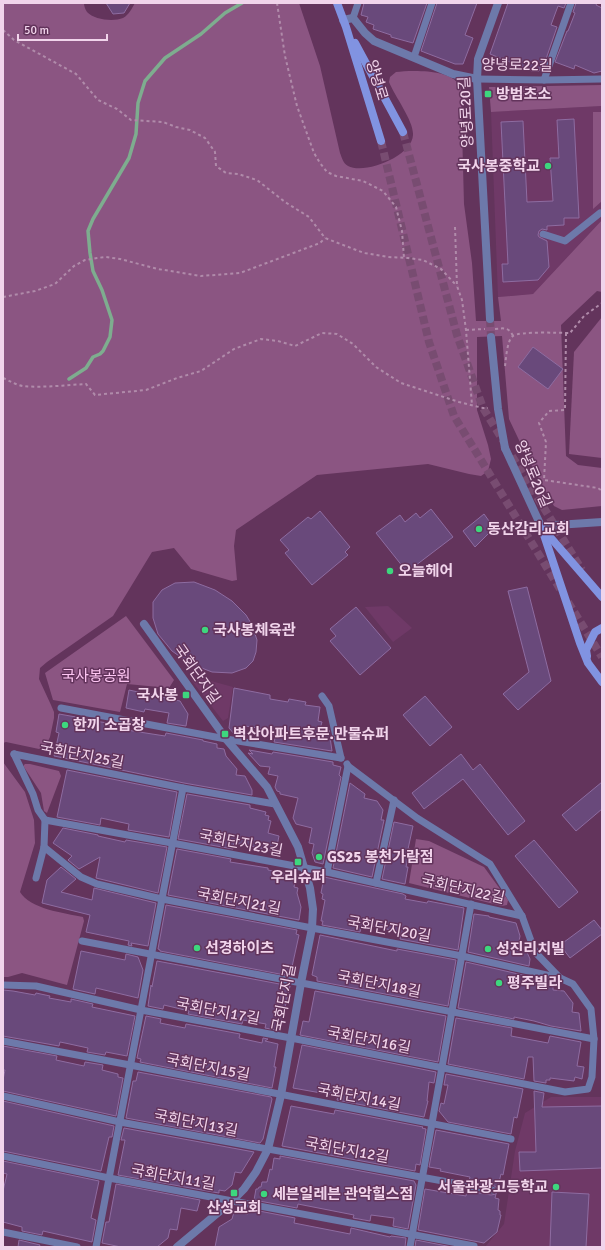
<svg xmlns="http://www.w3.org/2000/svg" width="605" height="1250" font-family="Signika,'Noto Sans KR',sans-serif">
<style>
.built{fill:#6f3967}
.green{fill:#8b5582}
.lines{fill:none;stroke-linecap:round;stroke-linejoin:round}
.stream{stroke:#7ead8f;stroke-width:3.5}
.building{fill:#69497b;stroke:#8e6ca1}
.minor-tunnel{stroke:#784c71;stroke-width:8;stroke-dasharray:8 4;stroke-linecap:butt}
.secondary-tunnel{stroke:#784c71;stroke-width:8;stroke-dasharray:8 4;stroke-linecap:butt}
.path{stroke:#b08baa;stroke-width:2;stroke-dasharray:3 3;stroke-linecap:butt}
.service{stroke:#6d79aa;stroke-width:7}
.minor{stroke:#6d79aa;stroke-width:8}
.tertiary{stroke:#6d79aa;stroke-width:8}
.secondary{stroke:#8193e1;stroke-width:8}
.poi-dot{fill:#3dd77e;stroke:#63345c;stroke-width:1.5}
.labels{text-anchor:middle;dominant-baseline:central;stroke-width:3;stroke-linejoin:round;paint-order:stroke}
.street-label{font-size:15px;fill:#f1d4eb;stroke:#63345c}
.poi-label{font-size:15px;font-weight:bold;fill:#f1d4eb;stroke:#63345c;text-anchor:start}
.park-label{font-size:15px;fill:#fec6f3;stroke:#63345c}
</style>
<rect width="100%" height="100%" fill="#63345c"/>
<g class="built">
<path d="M 602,106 L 602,220 L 533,294 L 498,297 L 491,112 Z"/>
<path d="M 388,606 L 412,628 L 393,642 L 365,607 Z"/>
<path d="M 193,676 L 233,687 L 228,718 L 223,721 L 192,681 Z"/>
<path d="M 551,1097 L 602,1097 L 602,1247 L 485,1247 L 504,1224 L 515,1151 L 525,1113 Z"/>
</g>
<g class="green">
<path d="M 3,3 L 84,3 C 84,6 85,9 87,12 C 94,20 114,22 123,18 C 129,15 132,8 135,3 L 299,3 L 320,66 L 340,153 C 342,158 343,163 348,166 C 365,175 412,156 413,135 C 414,121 395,97 389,82 L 390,77 L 396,72 C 411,70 451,69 459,85 C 460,87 461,89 461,91 L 464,204 L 472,263 L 476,321 L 501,321 L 498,297 L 533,294 L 602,220 L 602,292 L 597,291 L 561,325 L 566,456 L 578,465 L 602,468 L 602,506 L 562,510 L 554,506 L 527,457 L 509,419 L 502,336 L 477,337 L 477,410 L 488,445 L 491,459 L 488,471 L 481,476 L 469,474 L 428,464 L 317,475 L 236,530 L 234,546 L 237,580 L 232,581 L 191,569 L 174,548 L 152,552 L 113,616 L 47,662 L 40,668 L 39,679 L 51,705 L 54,712 L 54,718 L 50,737 L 46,745 L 39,749 L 6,742 L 3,743 Z"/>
<path d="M 602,85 L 602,106 L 491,112 L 489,87 Z"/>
<path d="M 593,112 L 602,112 L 602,201 L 593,209 Z"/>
<path d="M 602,317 L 602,458 L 569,454 L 574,352 Z"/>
<path d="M 126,616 L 174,680 L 169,688 L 127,684 L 120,712 L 53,700 L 45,673 Z"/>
<path d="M 3,762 L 25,792 L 34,820 L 35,843 L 20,892 C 30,909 64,913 83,917 L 84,921 L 67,985 L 22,973 L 8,977 L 3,977 Z"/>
<path d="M 25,764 L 30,764 L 59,771 L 61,776 L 47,813 L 44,811 L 41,793 L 24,767 L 24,765 Z"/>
<path d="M 416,839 L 429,841 L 484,867 L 508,900 L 507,905 L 502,906 L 409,883 Z"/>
</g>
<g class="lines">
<path class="stream" d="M 69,379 L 86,368 L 93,357 L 100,354 L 103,351 L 110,337 L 112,320 L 102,290 L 93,271 L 90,253 L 88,231 L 93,219 L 129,158 L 136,134 L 138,103 L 145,81 L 165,58 L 201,34 L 225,13 L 242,3"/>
</g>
<g class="building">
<path d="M 106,3 L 130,3 L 124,13 L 113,14 Z"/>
<path d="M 364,3 L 427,3 L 413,43 L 391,37 L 391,35 L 373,29 L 374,25 L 366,22 L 368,17 L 361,15 Z"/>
<path d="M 437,3 L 477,3 L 465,35 L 473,38 L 463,64 L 455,64 L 421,51 Z"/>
<path d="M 508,3 L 566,3 L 564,8 L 558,6 L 551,25 L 557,27 L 546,59 L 544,58 L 539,71 L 532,71 L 490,54 Z"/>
<path d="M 576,3 L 597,3 L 596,5 L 602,8 L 602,71 L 594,73 L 575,65 L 574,69 L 555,62 L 567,31 L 568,31 L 575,13 L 573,12 Z"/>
<path d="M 574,119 L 579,218 L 564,218 L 564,225 L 547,226 L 547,230 L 542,229 L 539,231 L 538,235 L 539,237 L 547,241 L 549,267 L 538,280 L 503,282 L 502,264 L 508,264 L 501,122 L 523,121 L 527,202 L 553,201 L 550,158 L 559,158 L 557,120 Z"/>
<path d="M 533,347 L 563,369 L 548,389 L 518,367 Z"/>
<path d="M 431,509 L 453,537 L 407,572 L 376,533 L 400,515 L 405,522 L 416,513 L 420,518 Z"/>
<path d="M 320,511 L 350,547 L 345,552 L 348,555 L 312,585 L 285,553 L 289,550 L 280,540 L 308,517 L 311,519 Z"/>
<path d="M 484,514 L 494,528 L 475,547 L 463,531 Z"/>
<path d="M 194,582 L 215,590 L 232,601 L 246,615 L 252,625 L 257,640 L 256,652 L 253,661 L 246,668 L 232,673 L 212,672 L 189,663 L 172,651 L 158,634 L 153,618 L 153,602 L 162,590 L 175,583 Z"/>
<path d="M 527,587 L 551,681 L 518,710 L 503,694 L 529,672 L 508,591 Z"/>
<path d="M 356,607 L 391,648 L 360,675 L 330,641 L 336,636 L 330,629 Z"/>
<path d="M 234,688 L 270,695 L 270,699 L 288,702 L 289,699 L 306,702 L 305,705 L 320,707 L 318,721 L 322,722 L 320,729 L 329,730 L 332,751 L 274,742 L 276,735 L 269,734 L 270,730 L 245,726 L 243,736 L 235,735 L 229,728 Z"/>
<path d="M 129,690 L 180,701 L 188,714 L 186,726 L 167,723 L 169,713 L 145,709 L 144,712 L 126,708 Z"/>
<path d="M 425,696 L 452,727 L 430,746 L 403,715 Z"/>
<path d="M 59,714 L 76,717 L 76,718 L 120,725 L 120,729 L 165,736 L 166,733 L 203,740 L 203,741 L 217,744 L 217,748 L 224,749 L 226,756 L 237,769 L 236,775 L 245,776 L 252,790 L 252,795 L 184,783 L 54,756 L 59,733 L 56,732 Z"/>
<path d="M 249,750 L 272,754 L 273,752 L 333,762 L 333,765 L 341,767 L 339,775 L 341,777 L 323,864 L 315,862 L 312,853 L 314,844 L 309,843 L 312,828 L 296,824 L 293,818 L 298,798 L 280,794 L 280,792 L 277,791 L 275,787 L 278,776 L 268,774 L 270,767 L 260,766 L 248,753 L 253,754 Z"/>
<path d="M 461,754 L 473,770 L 480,764 L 525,821 L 508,835 L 463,779 L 424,809 L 412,793 Z"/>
<path d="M 67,770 L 177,792 L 169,837 L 128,830 L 129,824 L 101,818 L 100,825 L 57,817 Z"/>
<path d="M 602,782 L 602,809 L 576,831 L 562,815 Z"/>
<path d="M 350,783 L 365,794 L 364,798 L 377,801 L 383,810 L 381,820 L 384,820 L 372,877 L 333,868 Z"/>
<path d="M 187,794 L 250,805 L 250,808 L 266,812 L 265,815 L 269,816 L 268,820 L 271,821 L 268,833 L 279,836 L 276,851 L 234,843 L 233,849 L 178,839 Z"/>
<path d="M 394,822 L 413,826 L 408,849 L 410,849 L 406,867 L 408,867 L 405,884 L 382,879 Z"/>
<path d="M 63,828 L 98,835 L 98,836 L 125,842 L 126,840 L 167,847 L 158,893 L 96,878 L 100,857 L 79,869 L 68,860 L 72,856 L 53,843 Z"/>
<path d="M 534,840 L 578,892 L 559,908 L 515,856 Z"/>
<path d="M 177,849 L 231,859 L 230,862 L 268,868 L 268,870 L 294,875 L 293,881 L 295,882 L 294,887 L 298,888 L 297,893 L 301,907 L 299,920 L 168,895 Z"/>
<path d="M 61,867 L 76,879 L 61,892 L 92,900 L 94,888 L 156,903 L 148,946 L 131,943 L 132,946 L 128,945 L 129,941 L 86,932 L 90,915 L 42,903 L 47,880 Z"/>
<path d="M 324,877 L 403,894 L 406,896 L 405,899 L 427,903 L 428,901 L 464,908 L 458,950 L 400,939 L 401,932 L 362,924 L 360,932 L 322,925 L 323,921 L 321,921 L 325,900 L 322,899 L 323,894 L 321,893 Z"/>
<path d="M 166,905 L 297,930 L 296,934 L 299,935 L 290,976 L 160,951 L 160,950 L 158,949 Z"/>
<path d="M 474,914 L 489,916 L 489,917 L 516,923 L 520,936 L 518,947 L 525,948 L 530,959 L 529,966 L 468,952 Z"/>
<path d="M 594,920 L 602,930 L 602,934 L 570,958 L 560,945 Z"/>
<path d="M 320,935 L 397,951 L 397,949 L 456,960 L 448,1006 L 317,981 L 317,977 L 312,975 Z"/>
<path d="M 81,951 L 125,960 L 126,954 L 138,957 L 143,970 L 138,998 L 96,988 L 95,994 L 73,989 Z"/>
<path d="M 157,961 L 290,986 L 281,1025 L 276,1030 L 265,1028 L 266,1024 L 243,1020 L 242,1024 L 188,1014 L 189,1011 L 164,1005 L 163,1009 L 148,1006 L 151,985 L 152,987 Z"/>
<path d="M 466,962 L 527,976 L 526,980 L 536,982 L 536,983 L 553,986 L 553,990 L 564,991 L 573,1003 L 572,1012 L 579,1013 L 581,1031 L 551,1026 L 534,1021 L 514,1017 L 514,1019 L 458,1008 Z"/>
<path d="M 3,990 L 13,991 L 35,995 L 36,993 L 50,996 L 49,998 L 71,1002 L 71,999 L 93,1004 L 92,1007 L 135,1016 L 127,1056 L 106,1052 L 105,1055 L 87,1052 L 88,1048 L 65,1043 L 60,1042 L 59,1046 L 3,1036 Z"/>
<path d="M 315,991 L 446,1016 L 438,1062 L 300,1035 L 303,1021 L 309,1022 Z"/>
<path d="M 146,1016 L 161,1019 L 160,1023 L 185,1028 L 186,1024 L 240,1034 L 239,1038 L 262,1043 L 263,1038 L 268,1039 L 265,1041 L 278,1044 L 274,1067 L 276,1067 L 272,1088 L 140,1062 L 141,1059 L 137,1058 Z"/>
<path d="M 456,1018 L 512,1028 L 511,1036 L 548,1043 L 550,1036 L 581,1042 L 577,1066 L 584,1067 L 582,1079 L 575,1077 L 574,1081 L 550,1078 L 550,1080 L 546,1080 L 546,1083 L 534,1081 L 533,1057 L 528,1057 L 524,1079 L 448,1064 Z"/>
<path d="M 302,1045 L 436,1072 L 434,1083 L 429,1082 L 427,1101 L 428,1101 L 424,1117 L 337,1100 L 338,1096 L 293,1088 Z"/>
<path d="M 3,1046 L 57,1056 L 56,1060 L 84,1066 L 85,1062 L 103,1065 L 102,1070 L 118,1074 L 118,1077 L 123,1078 L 116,1116 L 3,1091 L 3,1080 L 5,1070 L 3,1070 Z"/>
<path d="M 138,1072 L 271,1097 L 272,1099 L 263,1139 L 260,1143 L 126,1118 L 133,1081 L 136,1081 Z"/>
<path d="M 446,1074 L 523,1089 L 517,1118 L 514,1117 L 511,1134 L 448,1122 L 439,1111 L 441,1103 L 444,1104 L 448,1085 L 444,1085 Z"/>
<path d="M 534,1091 L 544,1093 L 542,1107 L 602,1106 L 602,1168 L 520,1171 L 519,1152 L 536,1152 Z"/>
<path d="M 3,1101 L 114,1126 L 112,1137 L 109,1137 L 101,1171 L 3,1151 Z"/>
<path d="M 291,1106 L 334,1114 L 335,1110 L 423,1127 L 422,1128 L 426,1129 L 420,1165 L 416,1164 L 415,1171 L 282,1146 Z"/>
<path d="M 124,1128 L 254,1152 L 241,1173 L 235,1172 L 232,1185 L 225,1191 L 219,1190 L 219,1193 L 202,1190 L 118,1175 L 125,1140 L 121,1140 Z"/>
<path d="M 436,1130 L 509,1144 L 503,1175 L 501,1174 L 495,1198 L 499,1199 L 498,1210 L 500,1211 L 500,1215 L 501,1215 L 497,1232 L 484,1243 L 418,1230 L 425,1189 L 466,1196 L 467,1191 L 491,1195 L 496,1194 L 497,1191 L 497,1188 L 493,1185 L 469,1181 L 470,1177 L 440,1171 L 441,1169 L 429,1167 Z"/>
<path d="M 280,1156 L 414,1181 L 416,1185 L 408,1229 L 393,1226 L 394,1218 L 371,1215 L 370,1221 L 353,1218 L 354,1215 L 298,1204 L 297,1208 L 254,1200 L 256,1189 L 258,1189 L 259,1187 L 261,1187 L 262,1182 L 267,1182 L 270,1169 L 272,1170 L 274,1158 L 280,1159 Z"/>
<path d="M 3,1161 L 99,1181 L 91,1218 L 96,1220 L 92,1242 L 43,1231 L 42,1235 L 22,1231 L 22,1227 L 3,1222 L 3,1191 L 7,1174 L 3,1173 Z"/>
<path d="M 116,1184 L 200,1200 L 197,1211 L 181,1208 L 177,1230 L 170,1229 L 168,1238 L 157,1247 L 121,1247 L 102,1243 L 106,1222 L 109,1222 Z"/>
<path d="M 552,1192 L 589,1194 L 586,1247 L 550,1247 Z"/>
<path d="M 249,1209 L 295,1218 L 294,1223 L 350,1234 L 351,1228 L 390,1237 L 391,1236 L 406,1238 L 405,1247 L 215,1247 L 219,1227 L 232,1219 L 234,1212 L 248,1214 Z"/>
<path d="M 19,1240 L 40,1245 L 39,1247 L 18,1247 Z"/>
<path d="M 416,1240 L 452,1247 L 415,1247 Z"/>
</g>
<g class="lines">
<path class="minor-tunnel" d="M 490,319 L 491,337"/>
<g class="secondary-tunnel">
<path d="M 403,132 L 457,335 L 483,408 L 504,442"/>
<path d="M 381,141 L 429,342 L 454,416 L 560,589"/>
<path d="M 512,456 L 582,570"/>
<path d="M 568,602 L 602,657"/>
</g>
<g class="path">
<path d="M 277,3 L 285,56 L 297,106 L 314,153 L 320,163 L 327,172 L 336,176 L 363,181 L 383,191 L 396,207 L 402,231 L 404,258"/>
<path d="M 3,30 L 14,40 L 76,74 L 98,100 L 117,109 L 131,120 L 163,122 L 176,127 L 190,130 L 205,138 L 215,152 L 216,166 L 226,173 L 238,174 L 257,180 L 285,202 L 309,217 L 325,238 L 364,253 L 388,257 L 408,258 L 423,260 L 441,269 L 457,286"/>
<path d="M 455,227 L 457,286 L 462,300 L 466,330 L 472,405"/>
<path d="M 3,297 L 35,291 L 55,284 L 74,266 L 85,260 L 97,258 L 106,257 L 120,259 L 158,269 L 201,276 L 240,273 L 320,243 L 325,238"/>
<path d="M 495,329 C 504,328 509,327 513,336"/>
<path d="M 466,330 L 485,329"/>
<path d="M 566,333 L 565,410 L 549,411 L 539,423 L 546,442 L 544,480 L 598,488 L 602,491"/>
<path d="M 505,366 C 506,359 507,340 513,336 C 519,331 559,333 570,333 L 584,316 L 602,303"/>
<path d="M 3,378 C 10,381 16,385 23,386 C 43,388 67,385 86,384 L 95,395 L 146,390 L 177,378 L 201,371 L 234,349 L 261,339 L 278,341 L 295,346 L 322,333 L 337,334 L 353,344 L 376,367 L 401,383 L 459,402 L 483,408 L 488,408"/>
</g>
<g class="service">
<path d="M 353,18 L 358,3"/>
<path d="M 414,57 L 432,3"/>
<path d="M 477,79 L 544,80 L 602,79"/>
<path d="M 544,80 L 571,3"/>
<path d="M 543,234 L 565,241 L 600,213"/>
<path d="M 322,696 L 329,706 L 341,758"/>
<path d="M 61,708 L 226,739 L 341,758"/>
<path d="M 14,754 L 183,788 L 275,804"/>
<path d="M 14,754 L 33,794 L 38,810 L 45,820 L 44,847 L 36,878"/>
<path d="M 45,820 L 172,843 L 327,872 L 522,916"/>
<path d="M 44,847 L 81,877 L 97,884 L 162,899 L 312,928 L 462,956 L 560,978"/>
<path d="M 327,872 L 348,766 L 347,764"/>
<path d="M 376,883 L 394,800"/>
<path d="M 82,941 L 594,1039"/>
<path d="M 3,985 L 36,986 L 141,1010 L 291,1038 L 565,1092 L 588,1089 L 592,1077 L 594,1039 L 591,1009 L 573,984 L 560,978 L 535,952 L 522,916 L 490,864 L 417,818 L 348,766"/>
<path d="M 3,1041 L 130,1065 L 511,1139"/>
<path d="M 3,1096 L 120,1122 L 492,1190"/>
<path d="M 3,1156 L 109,1178 L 474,1246"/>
<path d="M 3,1232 L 77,1247"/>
<path d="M 96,1247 L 183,788"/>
<path d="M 410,1247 L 471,904"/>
</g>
<g class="minor">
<path d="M 343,20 L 353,18 L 365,33 L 374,41 L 453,74 L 477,79"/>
<path d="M 490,319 L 477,79 L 478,59 L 498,3"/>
<path d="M 491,337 L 498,409 L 505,448"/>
</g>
<g class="tertiary">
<path d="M 505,448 L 541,526 L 602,522"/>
<path d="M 144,624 L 226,739 L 267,787 L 298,847 L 310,888 L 313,909 L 312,928 L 301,983 L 281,1095 L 268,1149 L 256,1172 L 244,1189 L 232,1201 L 177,1247"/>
</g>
<g class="secondary">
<path d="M 337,3 L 346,27 L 381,141"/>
<path d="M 355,43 L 403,132"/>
<path d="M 541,526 L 580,643 L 588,663 L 602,682"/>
<path d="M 544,530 L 602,597"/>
<path d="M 587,656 L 586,650 L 595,632 L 602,628"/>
</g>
</g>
<g class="poi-dot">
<rect x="484" y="90" width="8" height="8" rx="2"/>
<circle cx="548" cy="166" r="4"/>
<circle cx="479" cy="529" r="4"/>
<circle cx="390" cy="571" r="4"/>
<circle cx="205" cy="630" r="4"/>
<rect x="182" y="691" width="8" height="8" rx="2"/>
<circle cx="65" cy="725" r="4"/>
<rect x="221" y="730" width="8" height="8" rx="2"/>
<circle cx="319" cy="857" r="4"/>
<rect x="294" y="858" width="8" height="8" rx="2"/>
<circle cx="197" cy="948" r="4"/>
<circle cx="488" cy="949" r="4"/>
<circle cx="499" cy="983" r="4"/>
<circle cx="556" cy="1187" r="4"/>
<rect x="230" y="1189" width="8" height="8" rx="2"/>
<circle cx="264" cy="1194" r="4"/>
</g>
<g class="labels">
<g class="street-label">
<text transform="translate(517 65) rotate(1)">양녕로22길</text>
<text transform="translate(377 80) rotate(73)">양녕로</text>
<text transform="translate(466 112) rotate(-93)">양녕로20길</text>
<text transform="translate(533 474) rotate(67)">양녕로20길</text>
<text transform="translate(197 674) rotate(55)">국회단지길</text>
<text transform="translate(82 755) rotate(11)">국회단지25길</text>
<text transform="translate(241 843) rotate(11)">국회단지23길</text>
<text transform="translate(463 889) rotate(13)">국회단지22길</text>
<text transform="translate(239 901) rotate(11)">국회단지21길</text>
<text transform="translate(389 929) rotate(10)">국회단지20길</text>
<text transform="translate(379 984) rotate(11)">국회단지18길</text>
<text transform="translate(284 998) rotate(-79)">국회단지길</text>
<text transform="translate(218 1011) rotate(11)">국회단지17길</text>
<text transform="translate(369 1040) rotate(11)">국회단지16길</text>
<text transform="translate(208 1067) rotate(11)">국회단지15길</text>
<text transform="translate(359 1097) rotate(11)">국회단지14길</text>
<text transform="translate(196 1123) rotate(11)">국회단지13길</text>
<text transform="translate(347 1150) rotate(10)">국회단지12길</text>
<text transform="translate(173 1177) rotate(10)">국회단지11길</text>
</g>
<g class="poi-label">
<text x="496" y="94">방범초소</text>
<text x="540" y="166" text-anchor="end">국사봉중학교</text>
<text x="487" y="529">동산감리교회</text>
<text x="398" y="571">오늘헤어</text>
<text x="213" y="630">국사봉체육관</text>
<text x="178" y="695" text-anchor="end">국사봉</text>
<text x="73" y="725">한끼 소곱창</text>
<text x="233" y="734">벽산아파트후문.만물슈퍼</text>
<text x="327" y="857">GS25 봉천가람점</text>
<text x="298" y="877" text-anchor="middle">우리슈퍼</text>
<text x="205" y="948">선경하이츠</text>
<text x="496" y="949">성진리치빌</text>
<text x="507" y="983">평주빌라</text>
<text x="548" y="1187" text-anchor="end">서울관광고등학교</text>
<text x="272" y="1194">세븐일레븐 관악힐스점</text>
<text x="234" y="1208" text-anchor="middle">산성교회</text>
</g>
<g class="park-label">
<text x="96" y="676">국사봉공원</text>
</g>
</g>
<rect width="605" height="1250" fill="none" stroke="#f1d4eb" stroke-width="8"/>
<path d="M18 34v6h89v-6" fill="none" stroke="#f1d4eb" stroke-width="2"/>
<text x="24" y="34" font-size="12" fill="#f1d4eb" stroke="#63345c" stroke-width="3" paint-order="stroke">50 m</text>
</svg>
